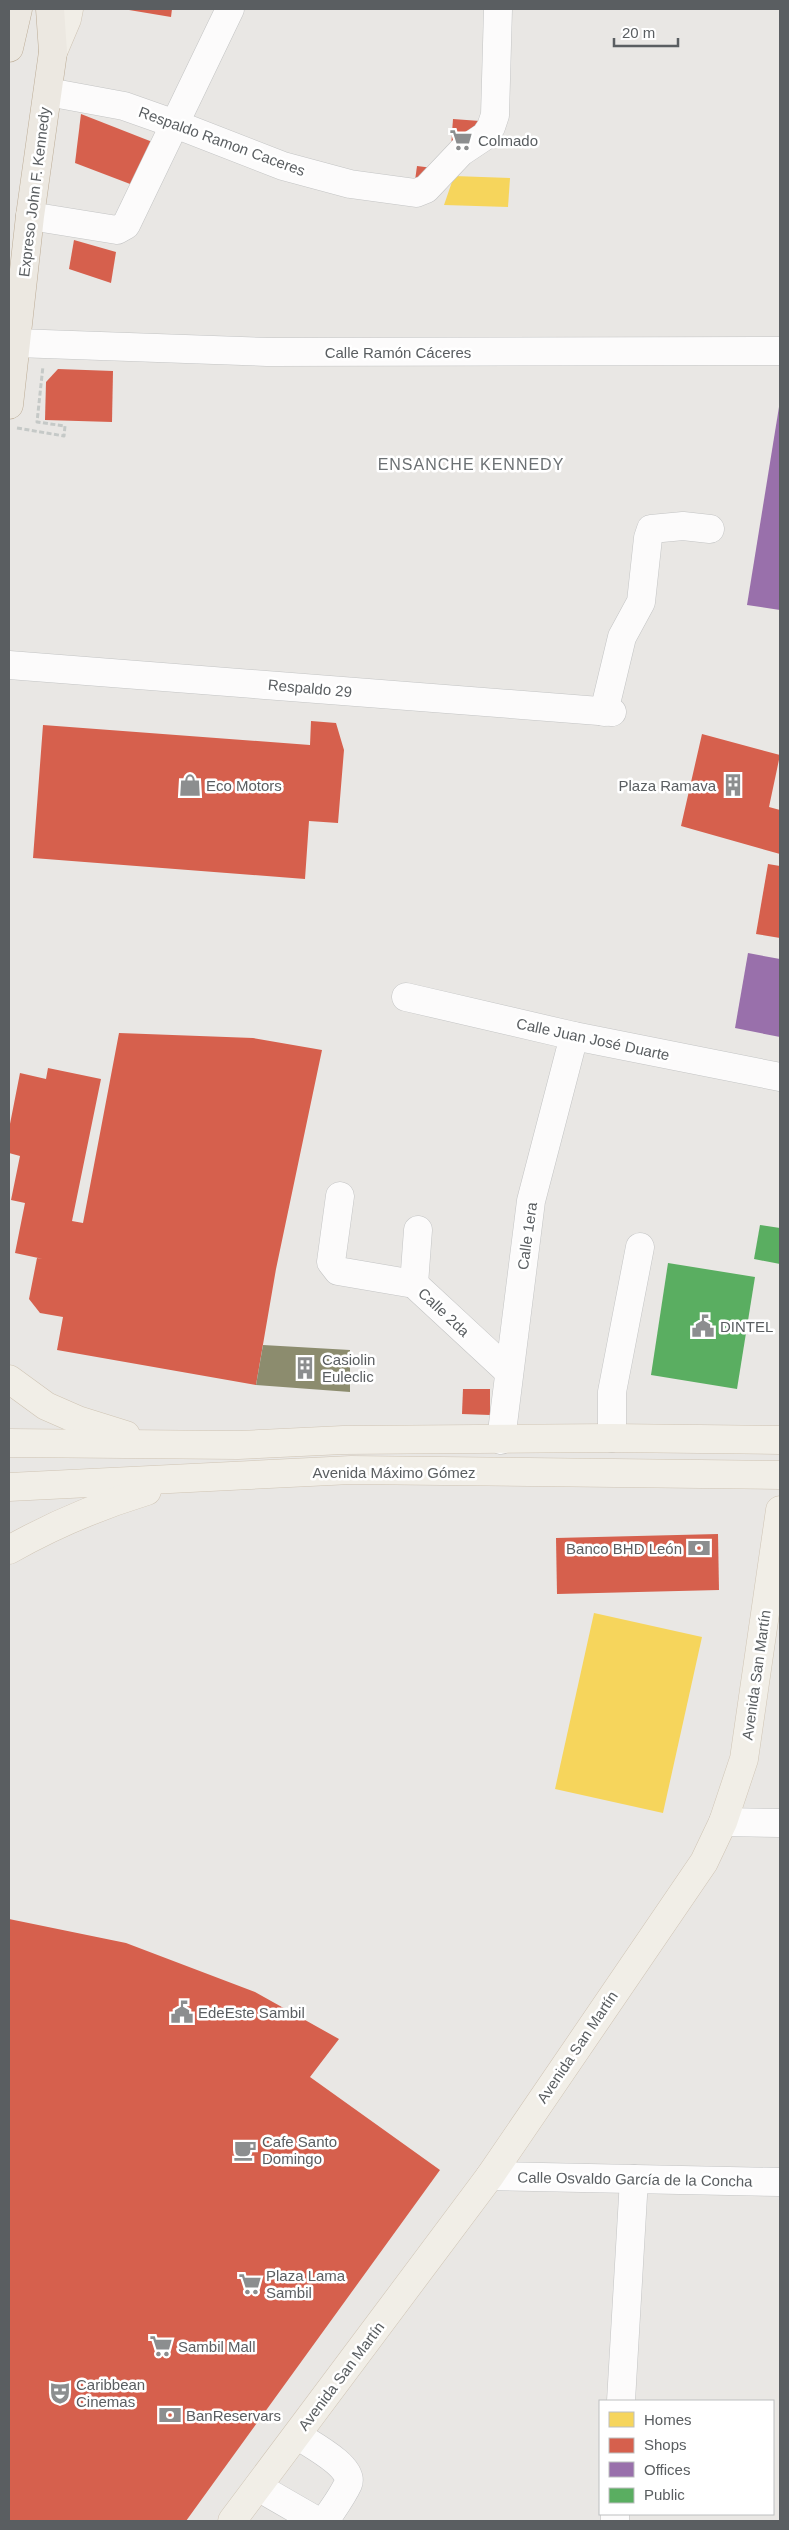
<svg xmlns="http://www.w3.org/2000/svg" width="789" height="2530" font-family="Arial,sans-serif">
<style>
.homes{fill:#f6d55c}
.shops{fill:#d6604d}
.offices{fill:#9970ab}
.public{fill:#5aae61}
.industry{fill:#8c8c6e}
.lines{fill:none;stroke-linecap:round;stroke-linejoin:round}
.minor-casing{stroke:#c3c4c4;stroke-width:29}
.major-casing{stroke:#cfc4b4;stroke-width:29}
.highway-casing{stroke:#bcac96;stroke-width:29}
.path{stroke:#c5c9c7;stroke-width:3;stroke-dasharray:5 2.5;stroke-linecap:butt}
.minor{stroke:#fcfbfb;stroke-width:28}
.major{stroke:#f1eee7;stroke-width:28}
.highway{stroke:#ece8e1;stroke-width:28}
.labels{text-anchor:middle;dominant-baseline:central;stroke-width:5;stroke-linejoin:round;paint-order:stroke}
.poi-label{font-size:15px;fill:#5a5e61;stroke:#fff;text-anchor:start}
.street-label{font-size:15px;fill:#5a5e61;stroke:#fff}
.neighbourhood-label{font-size:16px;letter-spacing:1px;fill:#6b7073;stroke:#fff}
</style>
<rect width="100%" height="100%" fill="#e9e7e4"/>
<g class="homes">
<path d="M 454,176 L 510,178 L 508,207 L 444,205 Z"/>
<path d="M 594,1613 L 702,1637 L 663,1813 L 555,1789 Z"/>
</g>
<g class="shops">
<path d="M 123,9 L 172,9 L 171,17 Z"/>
<path d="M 81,114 L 155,143 L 138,187 L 75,163 Z"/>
<path d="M 453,119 L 480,121 L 479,133 L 451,148 Z"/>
<path d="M 417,166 L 433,168 L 414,188 Z"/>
<path d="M 74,240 L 116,252 L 111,283 L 69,269 Z"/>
<path d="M 58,369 L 113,371 L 112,422 L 45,420 L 46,382 Z"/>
<path d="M 311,721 L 336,723 L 344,750 L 338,823 L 309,821 L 305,879 L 33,858 L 43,725 L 310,745 Z"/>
<path d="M 702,734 L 780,755 L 769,807 L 780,810 L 780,854 L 681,826 Z"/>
<path d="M 768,864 L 780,866 L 780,938 L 756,934 Z"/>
<path d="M 119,1033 L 253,1038 L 322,1050 L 276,1269 L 256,1385 L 57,1350 L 63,1317 L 40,1313 L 29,1299 L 37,1258 L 43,1259 L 15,1253 L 25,1203 L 11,1200 L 20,1156 L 9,1153 L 9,1129 L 20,1073 L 46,1079 L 48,1068 L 101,1079 L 72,1221 L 83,1223 Z"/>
<path d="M 463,1389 L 490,1389 L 490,1415 L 462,1414 Z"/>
<path d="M 718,1534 L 719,1590 L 557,1594 L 556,1538 Z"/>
<path d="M 9,1919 L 126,1943 L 255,1992 L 339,2039 L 310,2077 L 440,2170 L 186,2521 L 9,2521 Z"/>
</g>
<g class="offices">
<path d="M 779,407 L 780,407 L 780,610 L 747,605 Z"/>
<path d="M 748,953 L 780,959 L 780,1037 L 735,1028 Z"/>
</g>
<g class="public">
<path d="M 760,1225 L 780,1228 L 780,1264 L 754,1259 Z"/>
<path d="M 668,1263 L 755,1277 L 737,1389 L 651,1375 Z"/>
</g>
<path class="industry" d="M 263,1345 L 350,1350 L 350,1392 L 256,1385 Z"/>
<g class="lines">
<defs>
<g id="minor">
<path d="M 48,92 L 124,106 L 175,124 L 283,166 L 350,184 L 416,193 L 426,189 L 461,152 L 485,136 L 491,127 L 495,115 L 498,9"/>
<path d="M 30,216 L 117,230 L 126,225 L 230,9"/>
<path d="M 16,343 L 267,352 L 780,351"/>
<path d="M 9,665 L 612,712"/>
<path d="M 604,712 L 622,637 L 641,602 L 648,538 L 651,529 L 683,526 L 710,529"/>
<path d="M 406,997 L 574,1036 L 780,1077"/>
<path d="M 340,1196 L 331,1262 L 338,1271 L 414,1284 L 509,1372"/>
<path d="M 414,1284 L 418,1230"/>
<path d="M 612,1438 L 612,1392 L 640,1247"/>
<path d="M 501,1440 L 531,1201 L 574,1036"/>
<path d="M 723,1822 L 780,1823"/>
<path d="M 490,2176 L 780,2182"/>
<path d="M 621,2401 L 634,2179"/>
<path d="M 297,2435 C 310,2444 355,2467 348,2484 C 342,2497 332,2510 325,2521"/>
<path d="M 258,2487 L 317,2521"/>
<path d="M 615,2521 L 615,2514"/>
</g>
<g id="major">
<path d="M 53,52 L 67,19 L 69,9"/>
<path d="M 9,1379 L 46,1406 L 78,1420 L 126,1435"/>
<path d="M 9,1443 L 238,1445 L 343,1440 L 612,1438 L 780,1440"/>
<path d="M 9,1487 L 351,1470 L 780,1475"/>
<path d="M 9,1550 C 53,1525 98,1506 147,1491"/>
<path d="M 232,2521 L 490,2176 L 704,1862 L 723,1822 L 744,1759 L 780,1510"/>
</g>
<g id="highway">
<path d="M 9,48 L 18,9"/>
<path d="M 9,405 L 30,216 L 53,52 L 50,9"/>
</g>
</defs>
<use href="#minor" class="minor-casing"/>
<use href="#major" class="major-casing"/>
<use href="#highway" class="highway-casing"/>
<path class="path" d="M 17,428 L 64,436 L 65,426 L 37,422 L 43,366"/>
<use href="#minor" class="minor"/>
<use href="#major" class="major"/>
<use href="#highway" class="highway"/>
</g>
<defs>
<symbol id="supermarket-bare" viewBox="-9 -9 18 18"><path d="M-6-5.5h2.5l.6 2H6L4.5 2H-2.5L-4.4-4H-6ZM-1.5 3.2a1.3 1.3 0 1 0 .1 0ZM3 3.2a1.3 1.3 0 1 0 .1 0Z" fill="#8c8e8f" stroke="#fff" stroke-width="2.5" paint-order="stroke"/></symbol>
<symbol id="shop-bare" viewBox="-9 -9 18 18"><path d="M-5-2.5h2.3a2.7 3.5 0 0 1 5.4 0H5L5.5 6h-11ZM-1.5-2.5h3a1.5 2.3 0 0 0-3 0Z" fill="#8c8e8f" stroke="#fff" stroke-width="2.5" paint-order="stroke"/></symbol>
<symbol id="building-bare" viewBox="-9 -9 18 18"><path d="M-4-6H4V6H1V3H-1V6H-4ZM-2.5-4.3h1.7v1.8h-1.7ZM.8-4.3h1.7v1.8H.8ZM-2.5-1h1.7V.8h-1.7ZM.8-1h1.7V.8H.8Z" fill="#8c8e8f" stroke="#fff" stroke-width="2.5" paint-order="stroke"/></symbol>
<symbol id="civic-bare" viewBox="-9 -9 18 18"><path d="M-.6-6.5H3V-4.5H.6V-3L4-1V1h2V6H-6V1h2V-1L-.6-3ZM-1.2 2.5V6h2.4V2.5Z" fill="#8c8e8f" stroke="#fff" stroke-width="2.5" paint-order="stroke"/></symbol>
<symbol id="bank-bare" viewBox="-9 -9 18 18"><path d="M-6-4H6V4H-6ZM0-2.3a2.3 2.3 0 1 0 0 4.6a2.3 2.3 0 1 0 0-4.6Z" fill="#8c8e8f" stroke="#fff" stroke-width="2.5" paint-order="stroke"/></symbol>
<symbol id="cafe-bare" viewBox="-9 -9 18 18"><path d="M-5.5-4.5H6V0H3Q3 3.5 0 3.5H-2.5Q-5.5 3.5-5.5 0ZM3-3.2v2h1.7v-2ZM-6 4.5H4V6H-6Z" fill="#8c8e8f" stroke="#fff" stroke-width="2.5" paint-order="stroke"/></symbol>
<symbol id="theatre-bare" viewBox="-9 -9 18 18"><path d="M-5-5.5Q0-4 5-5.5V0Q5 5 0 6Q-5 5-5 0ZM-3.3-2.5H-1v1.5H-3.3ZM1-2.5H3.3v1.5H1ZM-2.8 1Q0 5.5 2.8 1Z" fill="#8c8e8f" stroke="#fff" stroke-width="2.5" paint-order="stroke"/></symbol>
</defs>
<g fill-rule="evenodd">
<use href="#supermarket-bare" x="445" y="124" width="32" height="32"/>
<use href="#shop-bare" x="174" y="769" width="32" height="32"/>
<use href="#building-bare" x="717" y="769" width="32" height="32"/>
<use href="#civic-bare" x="687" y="1310" width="32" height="32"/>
<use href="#building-bare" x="289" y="1352" width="32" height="32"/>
<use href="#bank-bare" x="683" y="1532" width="32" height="32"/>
<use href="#civic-bare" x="166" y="1996" width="32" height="32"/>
<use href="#cafe-bare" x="229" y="2134" width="32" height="32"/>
<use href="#supermarket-bare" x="234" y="2268" width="32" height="32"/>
<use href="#supermarket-bare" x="145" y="2330" width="32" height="32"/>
<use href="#theatre-bare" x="44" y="2377" width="32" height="32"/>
<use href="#bank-bare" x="154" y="2399" width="32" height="32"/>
</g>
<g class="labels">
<g class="poi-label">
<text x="478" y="140">Colmado</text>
<text x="206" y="785">Eco Motors</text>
<text x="716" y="785" text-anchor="end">Plaza Ramava</text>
<text x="720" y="1326">DINTEL</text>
<text x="322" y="1359">Casiolin<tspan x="322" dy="17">Euleclic</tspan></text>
<text x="682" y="1548" text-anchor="end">Banco BHD León</text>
<text x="198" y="2012">EdeEste Sambil</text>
<text x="262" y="2141">Cafe Santo<tspan x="262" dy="17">Domingo</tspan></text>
<text x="266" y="2275">Plaza Lama<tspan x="266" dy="17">Sambil</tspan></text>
<text x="178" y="2346">Sambil Mall</text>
<text x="76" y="2384">Caribbean<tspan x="76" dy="17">Cinemas</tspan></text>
<text x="186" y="2415">BanReservars</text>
</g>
<g class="street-label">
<text transform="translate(222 141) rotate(20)">Respaldo Ramon Caceres</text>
<text transform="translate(34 192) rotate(-83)">Expreso John F. Kennedy</text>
<text x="398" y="352">Calle Ramón Cáceres</text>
<text transform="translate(310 688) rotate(5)">Respaldo 29</text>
<text transform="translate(593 1039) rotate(12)">Calle Juan José Duarte</text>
<text transform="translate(527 1236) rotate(-82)">Calle 1era</text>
<text transform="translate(444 1312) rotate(43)">Calle 2da</text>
<text x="394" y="1472">Avenida Máximo Gómez</text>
<text transform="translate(756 1675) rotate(-82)">Avenida San Martín</text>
<text transform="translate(577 2047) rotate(-56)">Avenida San Martín</text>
<text transform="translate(635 2179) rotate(1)">Calle Osvaldo García de la Concha</text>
<text transform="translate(341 2376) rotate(-53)">Avenida San Martín</text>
</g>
<g class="neighbourhood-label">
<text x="471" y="464">ENSANCHE KENNEDY</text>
</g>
</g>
<rect width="789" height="2530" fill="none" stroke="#5a5e61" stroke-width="20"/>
<rect x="599" y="2400" width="175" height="115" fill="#ffffff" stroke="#bdbfc0"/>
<rect x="609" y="2412" width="25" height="15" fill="#f6d55c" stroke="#bdbfc0"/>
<text x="644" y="2425" font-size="15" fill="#5a5e61">Homes</text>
<rect x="609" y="2438" width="25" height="15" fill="#d6604d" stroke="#bdbfc0"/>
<text x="644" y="2450" font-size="15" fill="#5a5e61">Shops</text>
<rect x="609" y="2462" width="25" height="15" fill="#9970ab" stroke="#bdbfc0"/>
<text x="644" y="2475" font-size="15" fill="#5a5e61">Offices</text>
<rect x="609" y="2488" width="25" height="15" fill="#5aae61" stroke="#bdbfc0"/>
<text x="644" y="2500" font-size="15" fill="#5a5e61">Public</text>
<path d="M614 38v8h64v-8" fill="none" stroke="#5a5e61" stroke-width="2.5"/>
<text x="622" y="38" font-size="15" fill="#5a5e61" stroke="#ffffff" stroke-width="4" paint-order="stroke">20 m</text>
</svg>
